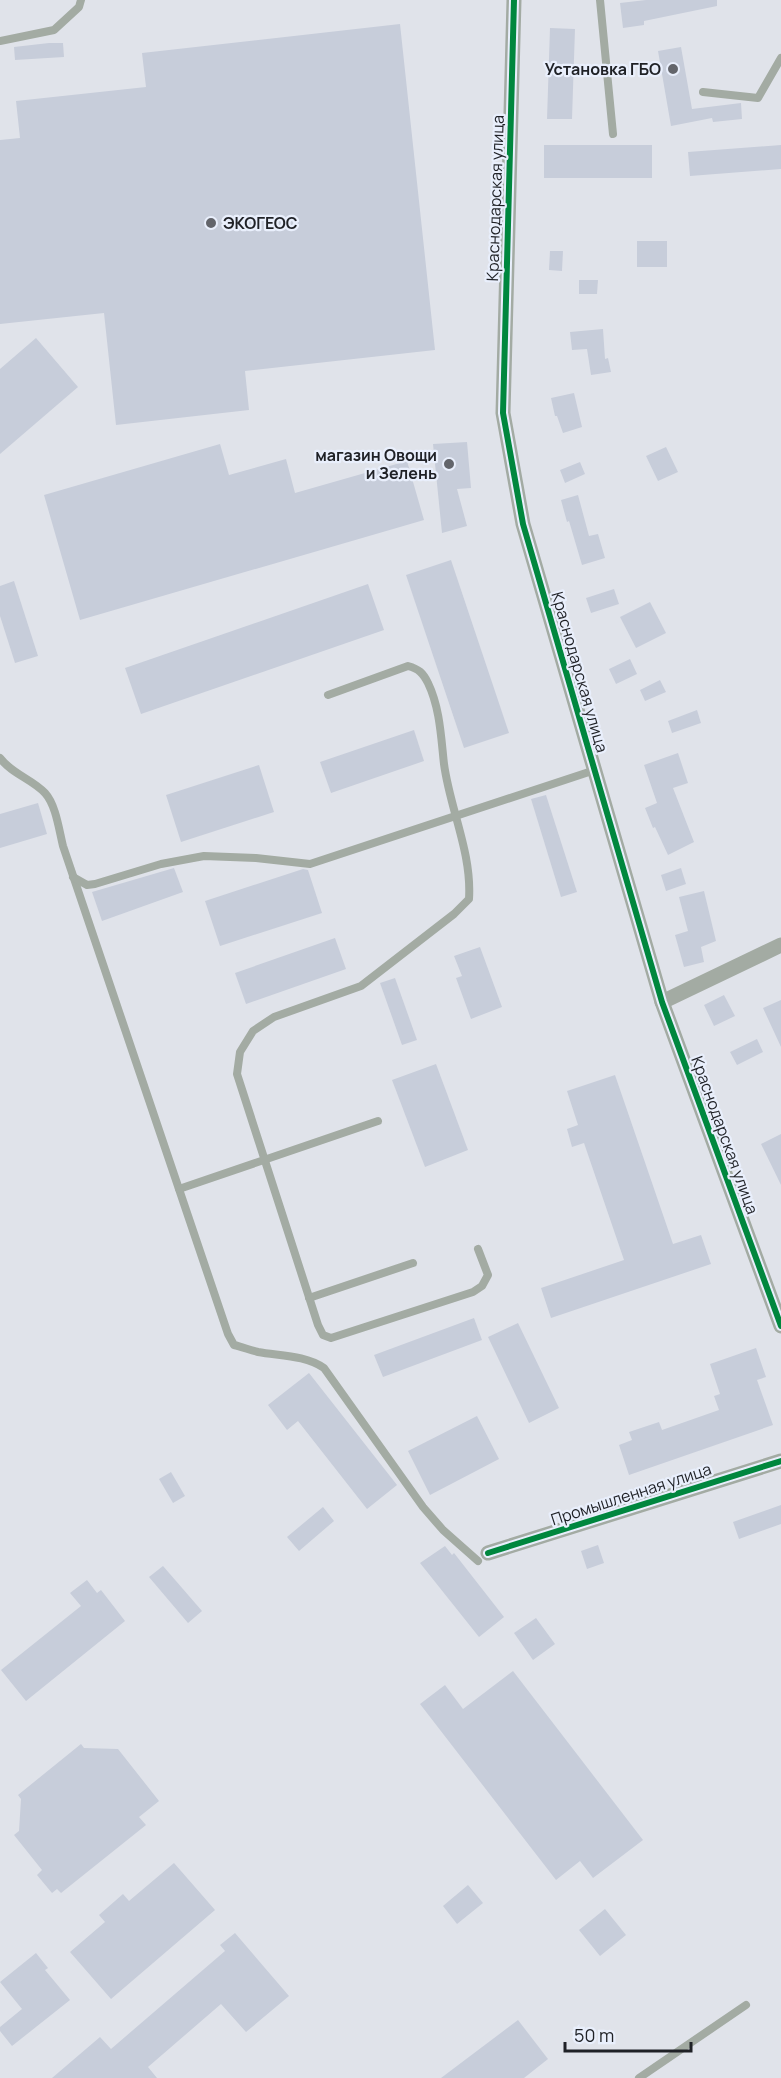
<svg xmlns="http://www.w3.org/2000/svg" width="781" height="2078" font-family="Manrope,sans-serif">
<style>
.building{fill:#c7cdda}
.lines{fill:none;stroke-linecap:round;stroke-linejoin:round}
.service{stroke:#a3aba3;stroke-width:8}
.minor{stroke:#a3aba3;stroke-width:15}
.cycleway-casing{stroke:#e9effc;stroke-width:10}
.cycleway{stroke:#00873e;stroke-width:6}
.poi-dot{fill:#63656b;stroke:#e9effc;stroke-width:2}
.labels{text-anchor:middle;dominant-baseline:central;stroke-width:4.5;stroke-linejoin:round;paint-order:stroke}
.poi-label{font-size:16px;font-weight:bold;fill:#1f2126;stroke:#e9effc;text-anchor:end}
.street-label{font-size:16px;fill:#1f2126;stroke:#e9effc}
</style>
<rect width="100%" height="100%" fill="#e0e3ea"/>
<g class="building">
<path d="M 646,0 L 717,0 L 717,6 L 644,21 L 644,25 L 623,28 L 620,3 Z"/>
<path d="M 400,24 L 435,350 L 245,371 L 249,410 L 116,425 L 104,313 L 0,324 L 0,140 L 20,138 L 16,101 L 146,87 L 142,53 Z"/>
<path d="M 550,28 L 575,29 L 572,119 L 547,119 Z"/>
<path d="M 49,43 L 63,43 L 64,57 L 15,60 L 14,47 Z"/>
<path d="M 681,47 L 692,109 L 741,103 L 742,119 L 713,122 L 712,118 L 671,126 L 658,51 Z"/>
<rect x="544" y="145" width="108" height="33"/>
<path d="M 781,145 L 781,169 L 690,176 L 688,152 Z"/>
<rect x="637" y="241" width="30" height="26"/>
<path d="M 550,251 L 563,251 L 562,271 L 549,270 Z"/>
<path d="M 579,280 L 598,280 L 597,294 L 579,294 Z"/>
<path d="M 603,329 L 605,359 L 608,358 L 611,372 L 591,375 L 587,349 L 572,350 L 570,332 Z"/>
<path d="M 36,338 L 78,387 L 0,454 L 0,369 Z"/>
<path d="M 574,393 L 582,427 L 563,433 L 557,416 L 555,416 L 551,398 Z"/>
<path d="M 467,442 L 471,488 L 457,489 L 467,526 L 442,533 L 433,444 Z"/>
<path d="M 220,444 L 229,475 L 286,459 L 295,493 L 407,461 L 424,520 L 80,620 L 44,495 Z"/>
<path d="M 666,447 L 678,472 L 658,481 L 646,456 Z"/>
<path d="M 580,462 L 585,474 L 565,483 L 560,470 Z"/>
<path d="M 578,495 L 589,536 L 598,534 L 605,558 L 582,565 L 569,521 L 567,522 L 561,500 Z"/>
<path d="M 451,560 L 509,733 L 464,748 L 406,575 Z"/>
<path d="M 14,581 L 38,656 L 15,663 L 0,616 L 0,586 Z"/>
<path d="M 368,584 L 384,630 L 141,714 L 125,668 Z"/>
<path d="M 614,589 L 619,604 L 591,613 L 586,598 Z"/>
<path d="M 650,602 L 666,633 L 636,648 L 620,617 Z"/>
<path d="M 630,659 L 637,674 L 616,684 L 609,669 Z"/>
<path d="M 660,680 L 666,692 L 645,701 L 640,690 Z"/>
<path d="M 697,710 L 701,723 L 672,733 L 668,721 Z"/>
<path d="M 414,730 L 424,761 L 331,793 L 320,762 Z"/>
<path d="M 678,753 L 688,783 L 673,788 L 694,842 L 668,855 L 655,827 L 653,828 L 645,808 L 657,803 L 644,765 Z"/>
<path d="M 259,765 L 274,812 L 181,842 L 166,795 Z"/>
<path d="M 546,795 L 577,892 L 561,897 L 531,799 Z"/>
<path d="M 38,803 L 47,834 L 0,848 L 0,814 Z"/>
<path d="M 174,868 L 183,892 L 102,921 L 92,892 Z"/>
<path d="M 681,868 L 686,884 L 666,891 L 661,875 Z"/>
<path d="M 303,869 L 308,870 L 322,913 L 220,946 L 205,901 Z"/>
<path d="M 704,891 L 716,941 L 701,947 L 704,962 L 684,967 L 675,935 L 688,931 L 679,897 Z"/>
<path d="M 335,938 L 346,969 L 246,1004 L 235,973 Z"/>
<path d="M 480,947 L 502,1007 L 471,1019 L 456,978 L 462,976 L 454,956 Z"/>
<path d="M 395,978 L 417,1040 L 402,1045 L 380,983 Z"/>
<path d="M 724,995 L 735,1016 L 714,1026 L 704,1005 Z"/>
<path d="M 781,1000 L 781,1047 L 763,1008 Z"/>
<path d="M 757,1039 L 763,1052 L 737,1065 L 730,1052 Z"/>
<path d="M 436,1064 L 468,1150 L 425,1167 L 392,1080 Z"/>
<path d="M 615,1075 L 673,1244 L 701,1235 L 711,1264 L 551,1318 L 541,1288 L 624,1260 L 584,1143 L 572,1147 L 567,1129 L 578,1125 L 567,1091 Z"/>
<path d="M 781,1134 L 781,1185 L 761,1144 Z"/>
<path d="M 474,1318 L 482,1340 L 383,1377 L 374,1355 Z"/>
<path d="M 518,1323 L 559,1408 L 529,1423 L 488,1337 Z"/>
<path d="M 756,1348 L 766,1377 L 757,1380 L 773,1425 L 629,1475 L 619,1445 L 632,1440 L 629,1432 L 659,1422 L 662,1430 L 719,1410 L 714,1396 L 720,1394 L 710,1364 Z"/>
<path d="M 309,1373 L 397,1485 L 367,1509 L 298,1421 L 287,1430 L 268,1405 Z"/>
<path d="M 477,1416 L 499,1459 L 430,1495 L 408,1451 Z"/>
<path d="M 171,1472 L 185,1496 L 173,1503 L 159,1479 Z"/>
<path d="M 781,1505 L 781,1524 L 739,1539 L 733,1522 Z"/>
<path d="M 323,1507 L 334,1521 L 299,1551 L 287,1537 Z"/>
<path d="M 598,1545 L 604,1563 L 587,1569 L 581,1551 Z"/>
<path d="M 445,1546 L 452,1555 L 454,1553 L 504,1617 L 479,1637 L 420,1563 Z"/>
<path d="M 163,1566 L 202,1611 L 188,1623 L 149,1577 Z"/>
<path d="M 87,1580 L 97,1593 L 101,1590 L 125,1621 L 26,1701 L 1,1670 L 81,1606 L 70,1593 Z"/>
<path d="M 536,1618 L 555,1644 L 533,1660 L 514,1633 Z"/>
<path d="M 513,1671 L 643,1840 L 593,1878 L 580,1861 L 556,1880 L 420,1704 L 445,1685 L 463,1709 Z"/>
<path d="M 81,1744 L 84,1748 L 118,1749 L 159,1801 L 139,1817 L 146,1825 L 61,1893 L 57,1889 L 52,1893 L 37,1875 L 42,1870 L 14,1835 L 19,1831 L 21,1799 L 18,1795 Z"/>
<path d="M 174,1863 L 215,1910 L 111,1999 L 70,1952 L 105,1922 L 99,1915 L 123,1894 L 129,1901 Z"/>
<path d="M 468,1885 L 483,1903 L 457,1924 L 443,1906 Z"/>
<path d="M 605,1909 L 626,1935 L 600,1956 L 579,1930 Z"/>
<path d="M 235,1933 L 289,1996 L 246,2032 L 221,2004 L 148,2067 L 157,2078 L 52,2078 L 100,2037 L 111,2049 L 225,1951 L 220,1945 Z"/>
<path d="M 36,1953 L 48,1968 L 45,1970 L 70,2000 L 12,2046 L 0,2031 L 0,2027 L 22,2009 L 0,1982 Z"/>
<path d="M 518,2020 L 548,2059 L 524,2078 L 441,2078 Z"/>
</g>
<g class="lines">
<g class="service">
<path d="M 600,0 L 613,134"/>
<path d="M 0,41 L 54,30 L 79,7 L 81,0"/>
<path d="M 703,92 L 758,98 L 781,58"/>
<path d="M 328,695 L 408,666 C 419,669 423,673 428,683 C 440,708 441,737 444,764 C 450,809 472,853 469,899 L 454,914 L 361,986 L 274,1017 L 253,1031 L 240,1052 L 237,1074 L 318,1325 L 323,1335 L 331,1338 L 473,1292 L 482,1286 L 488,1275 L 478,1249"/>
<path d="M 0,758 C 12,774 32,779 45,793 C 56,805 59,830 63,846 L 228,1334 L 234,1345 C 242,1347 250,1350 258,1352 C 280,1356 305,1355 324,1368 L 423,1507 L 443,1530 L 478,1561"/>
<path d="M 73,877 L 87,885 L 95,884 L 161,864 L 204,856 L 256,858 L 310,864 L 595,770"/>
<path d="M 179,1189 L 378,1121"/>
<path d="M 309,1298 L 413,1263"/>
<path d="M 639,2078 L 746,2005"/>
</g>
<g class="minor">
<path d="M 514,0 L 503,413 L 523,524 L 662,1002 L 781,1326"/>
<path d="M 662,1002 L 781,945"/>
<path d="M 488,1553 L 781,1461"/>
</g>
<defs>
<g id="cycleway">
<path d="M 514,0 L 503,413 L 523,524 L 662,1002 L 781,1326"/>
<path d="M 488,1553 L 781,1461"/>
</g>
</defs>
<use href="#cycleway" class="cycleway-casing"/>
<use href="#cycleway" class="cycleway"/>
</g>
<g class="poi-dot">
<circle cx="673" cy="69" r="6"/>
<circle cx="211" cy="223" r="6"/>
<circle cx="449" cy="464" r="6"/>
</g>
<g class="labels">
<g class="poi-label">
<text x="661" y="69">Установка ГБО</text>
<text x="223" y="223" text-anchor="start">ЭКОГЕОС</text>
<text x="437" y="455">магазин Овощи<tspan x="437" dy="18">и Зелень</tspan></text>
</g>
<g class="street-label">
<text transform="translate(495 198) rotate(-88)">Краснодарская улица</text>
<text transform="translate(580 672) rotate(74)">Краснодарская улица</text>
<text transform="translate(725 1135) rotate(70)">Краснодарская улица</text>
<text transform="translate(631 1494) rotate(-18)">Промышленная улица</text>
</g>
</g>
<path d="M565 2042v9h126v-9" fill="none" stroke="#1f2126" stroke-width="3"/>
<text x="574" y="2042" font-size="18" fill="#1f2126" stroke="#e9effc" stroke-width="4.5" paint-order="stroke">50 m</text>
</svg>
